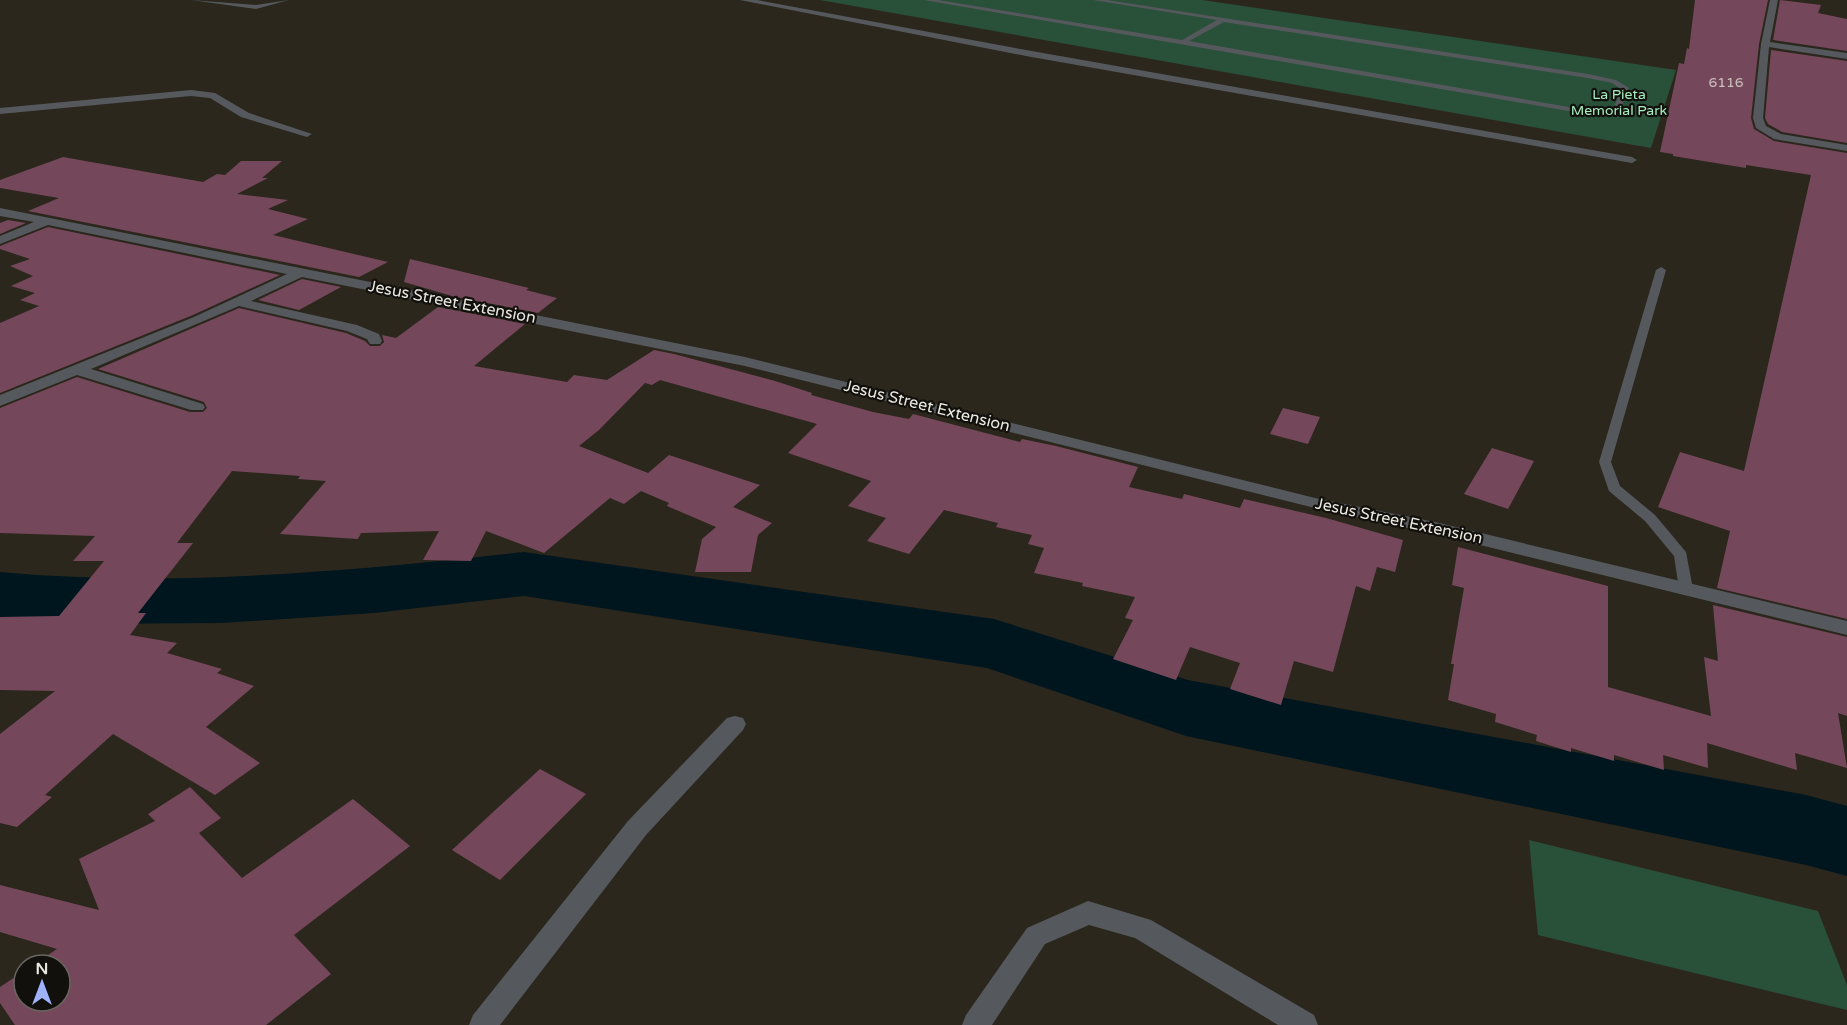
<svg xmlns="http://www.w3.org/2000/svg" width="1847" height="1025" font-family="'Varela Round',sans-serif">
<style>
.green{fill:#295039}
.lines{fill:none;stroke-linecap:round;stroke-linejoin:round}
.river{fill:#00161e;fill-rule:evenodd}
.building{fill:#74485a}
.lane{fill:#55595d;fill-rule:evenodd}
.street{fill:#55595d;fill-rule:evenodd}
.labels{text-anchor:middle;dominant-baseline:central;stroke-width:4.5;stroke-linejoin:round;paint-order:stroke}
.number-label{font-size:14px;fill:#cdc0bf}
.far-park-label{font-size:14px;fill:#a6edbf;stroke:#12100c}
.street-label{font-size:16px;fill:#ebe8e1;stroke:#12100c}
</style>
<rect width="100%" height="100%" fill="#2c271d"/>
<g class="green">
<path d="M 820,0 L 1202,0 L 1676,70 L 1651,148 Z"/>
<path d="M 1529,840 L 1818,911 L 1847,985 L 1847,1010 L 1538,935 Z"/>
</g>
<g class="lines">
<path class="river" d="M 524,552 L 994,619 L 1188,680 L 1806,795 L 1847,806 L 1847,876 L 1806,865 L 1186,736 L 987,668 L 524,596 L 374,613 L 222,623 L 64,624 L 0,618 L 0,572 C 175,588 350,571 524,552 Z"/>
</g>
<g class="building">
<path d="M 1695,0 L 1768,0 L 1759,44 L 1751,118 L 1754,129 L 1774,141 L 1847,153 L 1847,619 L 1717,588 L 1730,531 L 1658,507 L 1680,452 L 1744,471 L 1811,175 L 1746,165 L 1746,168 L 1673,156 L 1673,154 L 1660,152 L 1679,63 L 1684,64 L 1687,48 L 1689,49 Z"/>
<path d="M 1780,0 L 1821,5 L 1818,13 L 1847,19 L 1847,51 L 1773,40 Z"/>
<path d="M 1771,50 L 1847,61 L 1847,143 L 1782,132 L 1768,124 L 1765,118 Z"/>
<path d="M 63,157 L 203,182 L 217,174 L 225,175 L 241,161 L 282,161 L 262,178 L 268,178 L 237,194 L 288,200 L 268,209 L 308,219 L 273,235 L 388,262 L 359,277 L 28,211 L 59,198 L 0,188 L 0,180 Z"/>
<path d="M 8,220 L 26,223 L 0,234 L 0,223 Z"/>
<path d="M 48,227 L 280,275 L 193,315 L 0,393 L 0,323 L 39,306 L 20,300 L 35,293 L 11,286 L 33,276 L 10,266 L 30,259 L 0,249 L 0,246 Z"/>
<path d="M 410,259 L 529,288 L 526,290 L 557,298 L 538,313 L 452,296 L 404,282 Z"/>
<path d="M 302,279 L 341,287 L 299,310 L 258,300 Z"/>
<path d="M 438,307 L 525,324 L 474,366 L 567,382 L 574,375 L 607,380 L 654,350 L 674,354 L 775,381 L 812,393 L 811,395 L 873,412 L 909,419 L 913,414 L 1020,442 L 1022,439 L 1056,446 L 1138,467 L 1129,487 L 1182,499 L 1184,494 L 1240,508 L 1244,499 L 1326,518 L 1403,540 L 1395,572 L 1377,567 L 1370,591 L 1356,586 L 1333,672 L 1294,661 L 1281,705 L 1230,689 L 1240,663 L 1190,647 L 1176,680 L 1113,659 L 1133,620 L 1125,618 L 1135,597 L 1082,586 L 1083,583 L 1034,573 L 1044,548 L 1028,544 L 1032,535 L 996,527 L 998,523 L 944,510 L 909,554 L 867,541 L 886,518 L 848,506 L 871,481 L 788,453 L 817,424 L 660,380 L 652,385 L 645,383 L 599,430 L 579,446 L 648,473 L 669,455 L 760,485 L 733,507 L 772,523 L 758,535 L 751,572 L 695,572 L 702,539 L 716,527 L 667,506 L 669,503 L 641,491 L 624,504 L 610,498 L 544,553 L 486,531 L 471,561 L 423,560 L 439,531 L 361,533 L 358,539 L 280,534 L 326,481 L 298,479 L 300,476 L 232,471 L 177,543 L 193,543 L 138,613 L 146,613 L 130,635 L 177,643 L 167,653 L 222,669 L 217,673 L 254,686 L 206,727 L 260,763 L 215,795 L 113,734 L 45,795 L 52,797 L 17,827 L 0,823 L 0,734 L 55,691 L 0,690 L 0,617 L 59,616 L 104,561 L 73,561 L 95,536 L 0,533 L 0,408 L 77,377 L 190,412 L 203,412 L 207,408 L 204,402 L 98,369 L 239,308 L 346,333 L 365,341 L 370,346 L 380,346 L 384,342 L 382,335 L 396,338 Z"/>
<path d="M 1283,408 L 1320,417 L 1308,444 L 1270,434 Z"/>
<path d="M 1492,448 L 1534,461 L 1508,509 L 1464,494 Z"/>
<path d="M 1458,547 L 1608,586 L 1608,687 L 1711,716 L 1704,657 L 1718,661 L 1713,605 L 1847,637 L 1847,716 L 1838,713 L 1847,768 L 1795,753 L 1797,770 L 1707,743 L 1708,768 L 1663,755 L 1664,770 L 1614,755 L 1614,761 L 1571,748 L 1571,752 L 1536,741 L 1537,735 L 1495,722 L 1496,714 L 1448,700 L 1454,664 L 1451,664 L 1464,588 L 1452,585 Z"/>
<path d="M 540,769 L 586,794 L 500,880 L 452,850 Z"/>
<path d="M 190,787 L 221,818 L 199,833 L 242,878 L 353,799 L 410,846 L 294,935 L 331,974 L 266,1025 L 15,1025 L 0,1003 L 0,987 L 24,971 L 24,1001 L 60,1001 L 60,965 L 33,965 L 57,949 L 0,932 L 0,885 L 99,910 L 79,859 L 155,821 L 148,814 Z"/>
</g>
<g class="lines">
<g class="lane">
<path d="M 191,0 L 256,5 L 289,0 L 256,9 Z"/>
<path d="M 924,0 L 938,0 L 1182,40 L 1217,20 L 1093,0 L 1107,0 L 1588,74 L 1616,80 L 1629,88 L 1620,111 L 1601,114 L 1580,113 ZM 1224,22 L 1588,78 L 1612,83 L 1621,89 L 1614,107 L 1601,110 L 1580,109 L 1189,41 Z"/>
<path d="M 1661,267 L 1666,270 L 1611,462 L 1620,486 L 1655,515 L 1686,552 L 1693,589 L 1686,594 L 1679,589 L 1674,556 L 1645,521 L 1609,491 L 1599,462 L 1656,270 Z"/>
</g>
<g class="street">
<path d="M 740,0 L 757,0 L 1026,50 L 1632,157 L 1637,160 L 1632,163 L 1026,56 Z"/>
<path d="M 1770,0 L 1778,0 L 1770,42 L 1847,53 L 1847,59 L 1769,47 L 1763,118 L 1766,126 L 1781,134 L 1847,145 L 1847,151 L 1774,139 L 1756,128 L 1753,118 L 1761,44 Z"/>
<path d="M 191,90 L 215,93 L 249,113 L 312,134 L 307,137 L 241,117 L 210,98 L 191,96 L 0,114 L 0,108 Z"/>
<path d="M 0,208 L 745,357 L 1315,498 L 1435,522 L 1847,621 L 1847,635 L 1435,534 L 1315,508 L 745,366 L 302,277 L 251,301 L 357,325 L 379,334 L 382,341 L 380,344 L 370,344 L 367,339 L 347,331 L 239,306 L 91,369 L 203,404 L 205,407 L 203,410 L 191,410 L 77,375 L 0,406 L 0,395 L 194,317 L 287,274 L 48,225 L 0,244 L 0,236 L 34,222 L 0,216 Z"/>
<path d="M 735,716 L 743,718 L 746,724 L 743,730 L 646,835 L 500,1025 L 469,1025 L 473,1015 L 628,821 L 727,718 Z"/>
<path d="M 1088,901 L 1151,920 L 1314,1015 L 1318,1025 L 1278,1025 L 1135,938 L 1089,925 L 1045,944 L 992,1025 L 962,1025 L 966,1015 L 1027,928 Z"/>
</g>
</g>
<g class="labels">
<g class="number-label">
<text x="1726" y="82">6116</text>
</g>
<g class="far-park-label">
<text x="1619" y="94">La Pieta<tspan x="1619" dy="16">Memorial Park</tspan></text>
</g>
<g class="street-label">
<text transform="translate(452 302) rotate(11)">Jesus Street Extension</text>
<text transform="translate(927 406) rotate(14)">Jesus Street Extension</text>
<text transform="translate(1399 521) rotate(12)">Jesus Street Extension</text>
</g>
</g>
<g transform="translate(42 983)"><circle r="28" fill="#12100c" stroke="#696661" stroke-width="1.5"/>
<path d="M0-4.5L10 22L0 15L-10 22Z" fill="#9fb3fd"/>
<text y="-9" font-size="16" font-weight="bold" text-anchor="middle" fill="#ebe8e1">N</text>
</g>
</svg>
